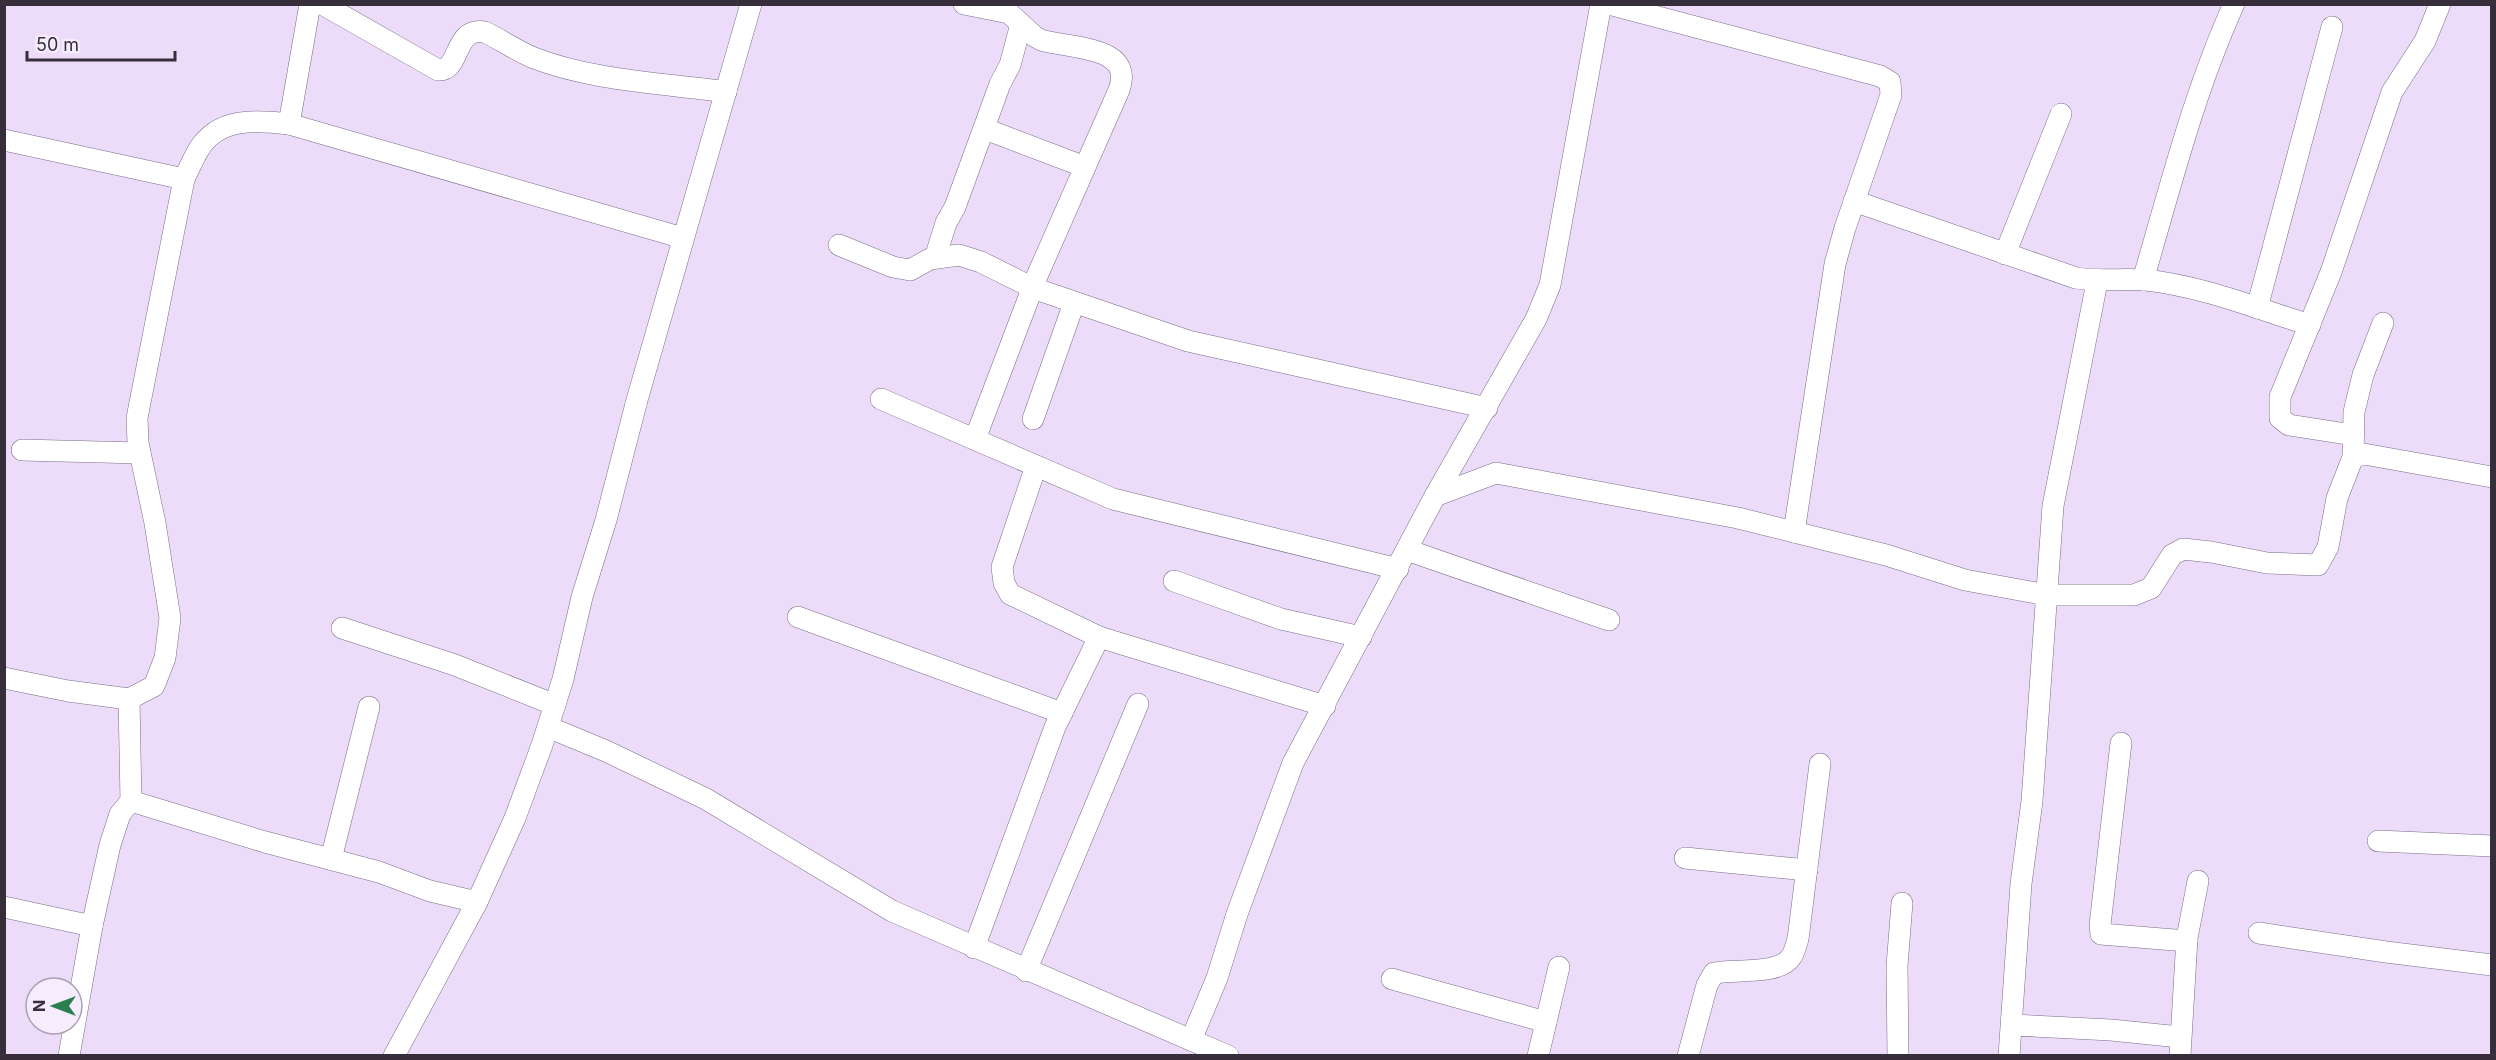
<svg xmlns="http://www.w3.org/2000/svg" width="2496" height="1060" font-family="Inter,sans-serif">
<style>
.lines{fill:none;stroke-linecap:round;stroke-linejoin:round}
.minor-casing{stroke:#7a6c86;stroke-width:22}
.minor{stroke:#fff;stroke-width:21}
</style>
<rect width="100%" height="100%" fill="#ecdcf9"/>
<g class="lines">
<defs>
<g id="minor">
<path d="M 322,4 L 438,70 C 461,72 453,26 485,32 C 501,40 517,51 534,58 C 594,81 662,83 726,92"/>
<path d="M 964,4 L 1009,13 L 1034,36 L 1041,40 C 1070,49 1135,45 1119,90 L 1037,276 L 975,439"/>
<path d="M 1609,4 L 1880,76 L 1890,82 L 1891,95 L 1845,228 L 1835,264 L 1794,532"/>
<path d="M 289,124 L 310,4"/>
<path d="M 985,129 L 1085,167"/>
<path d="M 4,140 L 184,179"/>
<path d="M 1854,201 L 2076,278 C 2102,282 2121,278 2145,280 C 2202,286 2255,308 2310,325"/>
<path d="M 839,245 L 893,267 L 910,270 L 930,259 L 959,255 L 981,262 L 1033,288 L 1188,341 L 1487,408"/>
<path d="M 2005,254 L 2061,114"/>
<path d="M 935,258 L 946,223 L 955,207 L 1000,84 L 1010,65 L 1021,24"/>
<path d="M 2143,280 C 2170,188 2194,92 2234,4"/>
<path d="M 2257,308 L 2332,27"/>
<path d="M 881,399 L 1113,499 L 1398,569"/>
<path d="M 1033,419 L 1074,303"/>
<path d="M 2353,435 L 2289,425 L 2280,418 L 2280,397 L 2331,272 L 2392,92 L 2425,41 L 2440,4"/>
<path d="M 22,450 L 140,453"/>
<path d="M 2353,457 L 2364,454 L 2492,477"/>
<path d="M 1036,466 L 1002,567 L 1004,583 L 1010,594 L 1099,637 L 1325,706"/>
<path d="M 1435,496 L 1536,319 L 1550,285 L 1601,4"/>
<path d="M 1407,550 L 1609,620"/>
<path d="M 1174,581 L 1281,619 L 1361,637"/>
<path d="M 798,617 L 1062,713"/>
<path d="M 342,628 L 455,665 L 555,705"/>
<path d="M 4,678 L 68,691 L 129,699 L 131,801"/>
<path d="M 129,699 L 154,686 L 165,658 L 170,618 L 155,523 L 138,443 L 137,418 L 184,179 C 189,169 193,159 199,149 C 219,117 256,120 289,124 L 683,238"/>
<path d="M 548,727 L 606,751 L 706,799 L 892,911 L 1228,1056"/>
<path d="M 2121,743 L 2100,925 L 2101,934 L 2187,941"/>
<path d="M 2378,841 L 2492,846"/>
<path d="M 1685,858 L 1807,870"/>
<path d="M 331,859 L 369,707"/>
<path d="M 4,907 L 92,926"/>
<path d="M 2259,933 L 2386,952 L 2492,965"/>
<path d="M 974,948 L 1055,727 L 1099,637"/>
<path d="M 1026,971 L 1138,704"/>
<path d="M 1392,979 L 1546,1022"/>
<path d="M 2012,1025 L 2111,1030 L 2180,1037"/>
<path d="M 1191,1040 L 1217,978 L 1237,914 L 1293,763 L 1435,496 L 1496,473 L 1738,518 L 1886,555 L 1965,580 L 2047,595 L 2134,595 L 2151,588 L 2172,555 L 2183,549 L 2211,552 L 2267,563 L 2318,565 L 2328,547 L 2337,498 L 2353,457 L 2354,412 L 2363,375 L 2383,323"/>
<path d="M 69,1056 L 92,926 L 110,845 L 120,814 L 131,801 L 265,842 L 379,872 L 430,891 L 477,902 L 515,818 L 542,745 L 563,679 L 582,597 L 606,520 L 637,400 L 751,4"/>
<path d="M 394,1056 L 477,902"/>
<path d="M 1538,1056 L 1559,967"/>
<path d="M 1688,1056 L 1707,985 L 1714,973 C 1734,969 1780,975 1791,957 C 1795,952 1796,944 1798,939 L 1820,764"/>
<path d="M 1898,1056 L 1897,966 L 1902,903"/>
<path d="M 2009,1056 L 2021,884 L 2032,801 L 2053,506 L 2097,282"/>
<path d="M 2180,1056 L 2187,938 L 2198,881"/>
</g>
</defs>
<use href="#minor" class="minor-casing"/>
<use href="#minor" class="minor"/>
</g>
<rect width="2496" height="1060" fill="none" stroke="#362f3b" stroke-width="12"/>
<g transform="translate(54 1006) rotate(270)"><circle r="28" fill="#f5ecfe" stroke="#a9a0b0" stroke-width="1.5"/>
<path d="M0-4.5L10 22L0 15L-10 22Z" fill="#2c7e50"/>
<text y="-9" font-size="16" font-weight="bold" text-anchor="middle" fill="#362f3b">N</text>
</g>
<path d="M27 51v9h148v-9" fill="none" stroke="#362f3b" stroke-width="3"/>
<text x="36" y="51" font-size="18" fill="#362f3b" stroke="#f5ecfe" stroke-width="4.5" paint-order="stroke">50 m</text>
</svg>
